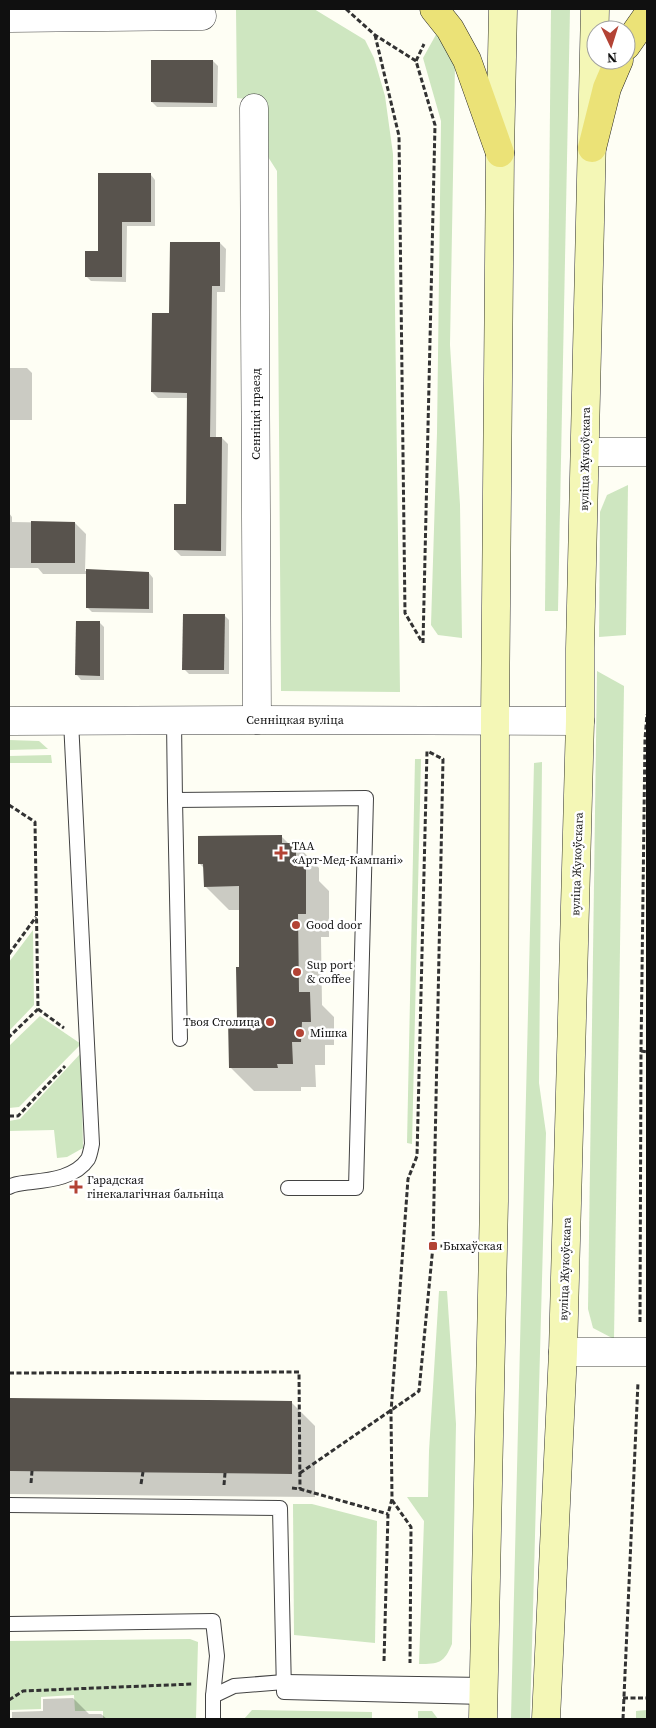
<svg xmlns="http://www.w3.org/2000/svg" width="656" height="1728" font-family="'Source Serif 4',serif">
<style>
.green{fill:#cee6c0}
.shadow{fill:#0003}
.building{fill:#58534d}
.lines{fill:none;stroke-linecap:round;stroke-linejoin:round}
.service-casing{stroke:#434343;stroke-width:16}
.minor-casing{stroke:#434343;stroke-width:29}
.tertiary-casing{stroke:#434343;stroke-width:29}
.secondary-casing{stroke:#323232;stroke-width:29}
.primary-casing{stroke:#212121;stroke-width:29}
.path{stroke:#323232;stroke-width:3;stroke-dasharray:5 2.5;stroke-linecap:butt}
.service{stroke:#fff;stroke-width:14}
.minor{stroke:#fff;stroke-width:28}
.tertiary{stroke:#fff;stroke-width:28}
.secondary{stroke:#f4f7b6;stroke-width:28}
.primary{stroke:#ebe277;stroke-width:28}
.poi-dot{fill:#b34335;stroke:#fff;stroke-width:2}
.labels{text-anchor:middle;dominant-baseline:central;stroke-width:5;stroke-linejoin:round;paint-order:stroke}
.street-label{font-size:12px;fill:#101010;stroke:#fff}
.poi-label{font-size:12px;fill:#101010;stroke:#fff;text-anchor:start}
</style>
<rect width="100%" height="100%" fill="#fefef4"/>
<g class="green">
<path d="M 236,9 L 314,9 L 365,40 L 374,58 L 385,96 L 393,154 L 400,692 L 281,691 L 277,171 L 263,149 L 264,101 L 237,98 Z"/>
<path d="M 551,9 L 570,9 L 558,611 L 545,611 Z"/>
<path d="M 438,31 L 455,63 L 450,345 L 460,505 L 462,638 L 438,635 L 431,625 L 437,433 L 441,121 L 423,58 Z"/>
<path d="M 628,485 L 626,635 L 599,637 L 600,512 L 607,495 Z"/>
<path d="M 597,671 L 624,686 L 614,1339 L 593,1328 L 588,1309 Z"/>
<path d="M 9,740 L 39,741 L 48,749 L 9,750 Z"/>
<path d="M 51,755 L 52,763 L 9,763 L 9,756 Z"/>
<path d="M 415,759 L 421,759 L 412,1144 L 407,1143 Z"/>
<path d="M 542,762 L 539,1083 L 546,1133 L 530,1719 L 511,1719 L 534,763 Z"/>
<path d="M 33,930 L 34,1005 L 9,1031 L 9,962 Z"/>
<path d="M 40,1016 L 81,1044 L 19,1107 L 9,1108 L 9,1046 Z"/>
<path d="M 81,1053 L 83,1148 L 67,1157 L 57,1158 L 54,1130 L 9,1131 L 9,1121 L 20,1119 Z"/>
<path d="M 439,1291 L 447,1291 L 456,1424 L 452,1644 C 444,1663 439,1664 419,1664 L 424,1521 L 407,1497 L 428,1497 L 429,1451 Z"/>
<path d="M 293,1504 L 312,1504 L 377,1521 L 375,1643 L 294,1635 Z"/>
<path d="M 190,1639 L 198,1642 L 196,1719 L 103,1719 L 103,1711 L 75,1711 L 74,1695 L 41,1697 L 41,1709 L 10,1710 L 9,1719 L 9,1641 Z"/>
<path d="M 252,1710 L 372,1712 L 372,1719 L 244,1719 Z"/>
<path d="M 647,1710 L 647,1719 L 636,1719 L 636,1711 Z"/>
<path d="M 418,1711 L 432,1711 L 438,1719 L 418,1719 Z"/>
</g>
<g class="shadow">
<path d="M 213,61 L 218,66 L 217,107 L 157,107 L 152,102 Z"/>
<path d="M 151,175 L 155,180 L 155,226 L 127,226 L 126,282 L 91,281 L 86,276 L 99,252 Z"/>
<path d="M 220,243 L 226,249 L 225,292 L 217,292 L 216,438 L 222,438 L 228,444 L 226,556 L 181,556 L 175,550 L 187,505 L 188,398 L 158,398 L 152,392 L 170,315 Z"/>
<path d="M 9,368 L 27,368 L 32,373 L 32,420 L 9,420 Z"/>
<path d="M 9,513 L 12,517 L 12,522 L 75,523 L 86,534 L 85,571 L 149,573 L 153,578 L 153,613 L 92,612 L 87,607 L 87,574 L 43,574 L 38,568 L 9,568 Z"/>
<path d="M 224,615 L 229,620 L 229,674 L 189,674 L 184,669 Z"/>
<path d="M 99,622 L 104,627 L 104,680 L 81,680 L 77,675 Z"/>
<path d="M 281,836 L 289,844 L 296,844 L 319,868 L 319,881 L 329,891 L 329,937 L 321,937 L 322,1005 L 334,1017 L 334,1045 L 325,1045 L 325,1065 L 315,1065 L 316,1087 L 301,1087 L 301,1091 L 254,1091 L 230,1067 L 238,1020 L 240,968 L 240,910 L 229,910 L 205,886 L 205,869 L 200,864 Z"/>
<path d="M 9,1399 L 292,1403 L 315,1426 L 315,1497 L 9,1494 Z"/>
<path d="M 73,1698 L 89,1714 L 101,1714 L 107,1719 L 12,1719 L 12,1712 L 43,1711 L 43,1699 Z"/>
</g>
<g class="building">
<path d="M 151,60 L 213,60 L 213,103 L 151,102 Z"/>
<path d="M 98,173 L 151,173 L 151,222 L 122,222 L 122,277 L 85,277 L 85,251 L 98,251 Z"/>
<path d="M 170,242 L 220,242 L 220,286 L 212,286 L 210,437 L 222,437 L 221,551 L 174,550 L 174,504 L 186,504 L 187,393 L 151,392 L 152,313 L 169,313 Z"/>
<path d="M 31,521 L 75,522 L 75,563 L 31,563 Z"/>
<path d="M 86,569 L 149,572 L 149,609 L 86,608 Z"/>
<path d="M 183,614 L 225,614 L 224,670 L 182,670 Z"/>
<path d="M 76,621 L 100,621 L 100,676 L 75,675 Z"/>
<path d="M 282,835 L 282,843 L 296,843 L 296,866 L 306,866 L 306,914 L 298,914 L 299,992 L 310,992 L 311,1022 L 302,1022 L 301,1042 L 292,1042 L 293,1064 L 277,1064 L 278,1068 L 229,1068 L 228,1019 L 237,1019 L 236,967 L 239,967 L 239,886 L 204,887 L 203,864 L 198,864 L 198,836 Z"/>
<path d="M 9,1398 L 292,1401 L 292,1474 L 9,1471 Z"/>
</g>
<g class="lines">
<defs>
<g id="service">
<path d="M 174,721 L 175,800 L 366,798 L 356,1188 L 288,1188"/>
<path d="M 175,800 L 180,1039"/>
<path d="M 9,1187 C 16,1183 24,1183 32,1182 C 51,1180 76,1177 88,1159 C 90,1155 91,1149 92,1144 L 71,721"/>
<path d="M 9,1505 L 280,1508 L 284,1692 L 484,1697"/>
<path d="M 9,1624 L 213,1621 L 217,1656 L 213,1696"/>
<path d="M 213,1719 L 213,1696 L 234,1686 L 284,1682 L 484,1685"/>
</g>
<g id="minor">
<path d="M 9,18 L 202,16"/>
<path d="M 254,108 L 257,720"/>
<path d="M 585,452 L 647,452"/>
<path d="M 563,1352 L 647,1352"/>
</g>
<path id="tertiary" d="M 9,721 L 257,720 L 580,721"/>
<g id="secondary">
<path d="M 483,1719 L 494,1201 L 495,720 L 500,153 L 503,9"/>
<path d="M 546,1719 L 563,1352 L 580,721 L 580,649 L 595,9"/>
</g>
<g id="primary">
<path d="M 434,9 L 450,29 L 467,60 L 500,153"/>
<path d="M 626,46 L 647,16"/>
<path d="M 592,148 L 607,88 L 619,60"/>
</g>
</defs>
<use href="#service" class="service-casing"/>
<use href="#minor" class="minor-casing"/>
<use href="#tertiary" class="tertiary-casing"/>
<use href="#secondary" class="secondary-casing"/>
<use href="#primary" class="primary-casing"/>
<g class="path">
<path d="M 346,9 L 375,35 L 416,61"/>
<path d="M 375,35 L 399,136 L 405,613 L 422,642"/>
<path d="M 423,643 L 435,125 L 416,61 L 424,44"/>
<path d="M 9,805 L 35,822 L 38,1009 L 9,1037"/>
<path d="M 9,954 L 36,917"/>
<path d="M 38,1009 L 64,1028"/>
<path d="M 641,1051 L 647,1052"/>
<path d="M 9,1116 L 18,1116 L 65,1066"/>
<path d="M 433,1246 L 465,1246"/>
<path d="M 640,1322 L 641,1051 L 645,739 L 647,714"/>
<path d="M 9,1373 L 299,1372 L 300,1489"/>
<path d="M 300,1473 L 419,1391 L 433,1246 L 443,759 L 429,752"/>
<path d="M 31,1483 L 32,1471"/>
<path d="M 141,1484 L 143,1472"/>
<path d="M 224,1485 L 225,1473"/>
<path d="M 292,1488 L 300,1489 L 388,1514"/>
<path d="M 392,1500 L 411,1527 L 410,1663"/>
<path d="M 384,1661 L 388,1514 L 392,1499 L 391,1412 L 408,1179 L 417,1156 L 427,751"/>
<path d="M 623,1698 L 647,1698"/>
<path d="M 9,1700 L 23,1691 L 193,1684"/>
<path d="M 623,1719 L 638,1382"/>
</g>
<use href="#service" class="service"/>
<use href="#minor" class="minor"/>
<use href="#tertiary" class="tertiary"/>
<use href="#secondary" class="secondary"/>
<use href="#primary" class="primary"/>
</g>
<g class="poi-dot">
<path d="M278.5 845.5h5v5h5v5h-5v5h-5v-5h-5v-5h5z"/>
<circle cx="296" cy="925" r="5"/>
<circle cx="297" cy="972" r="5"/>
<circle cx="270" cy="1022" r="5"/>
<circle cx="300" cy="1033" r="5"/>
<path d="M73.5 1179.5h5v5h5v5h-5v5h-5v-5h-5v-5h5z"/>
<rect x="428" y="1241" width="10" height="10" rx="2.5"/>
</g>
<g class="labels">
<g class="street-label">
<text transform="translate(256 414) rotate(-90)">Сенніцкі праезд</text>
<text transform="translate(585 459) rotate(-89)">вуліца Жукоўскага</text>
<text x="295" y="720">Сенніцкая вуліца</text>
<text transform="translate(577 864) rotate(-88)">вуліца Жукоўскага</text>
<text transform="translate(565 1269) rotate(-88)">вуліца Жукоўскага</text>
</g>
<g class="poi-label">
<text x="292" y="846">ТАА<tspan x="292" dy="14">«Арт-Мед-Кампані»</tspan></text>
<text x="306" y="925">Good door</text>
<text x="307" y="965">Sup port<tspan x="307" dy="14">&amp; coffee</tspan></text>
<text x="260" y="1022" text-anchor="end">Твоя Столица</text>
<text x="310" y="1033">Мішка</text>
<text x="87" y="1180">Гарадская<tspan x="87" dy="14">гінекалагічная бальніца</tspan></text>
<text x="443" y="1246">Быхаўская</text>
</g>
</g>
<rect width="656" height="1728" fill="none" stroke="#101010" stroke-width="20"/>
<g transform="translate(611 45) rotate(176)"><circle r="24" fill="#ffffff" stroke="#9f9f9f"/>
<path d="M0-4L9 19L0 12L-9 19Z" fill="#b34335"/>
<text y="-8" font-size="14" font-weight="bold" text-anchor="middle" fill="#101010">N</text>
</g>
</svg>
